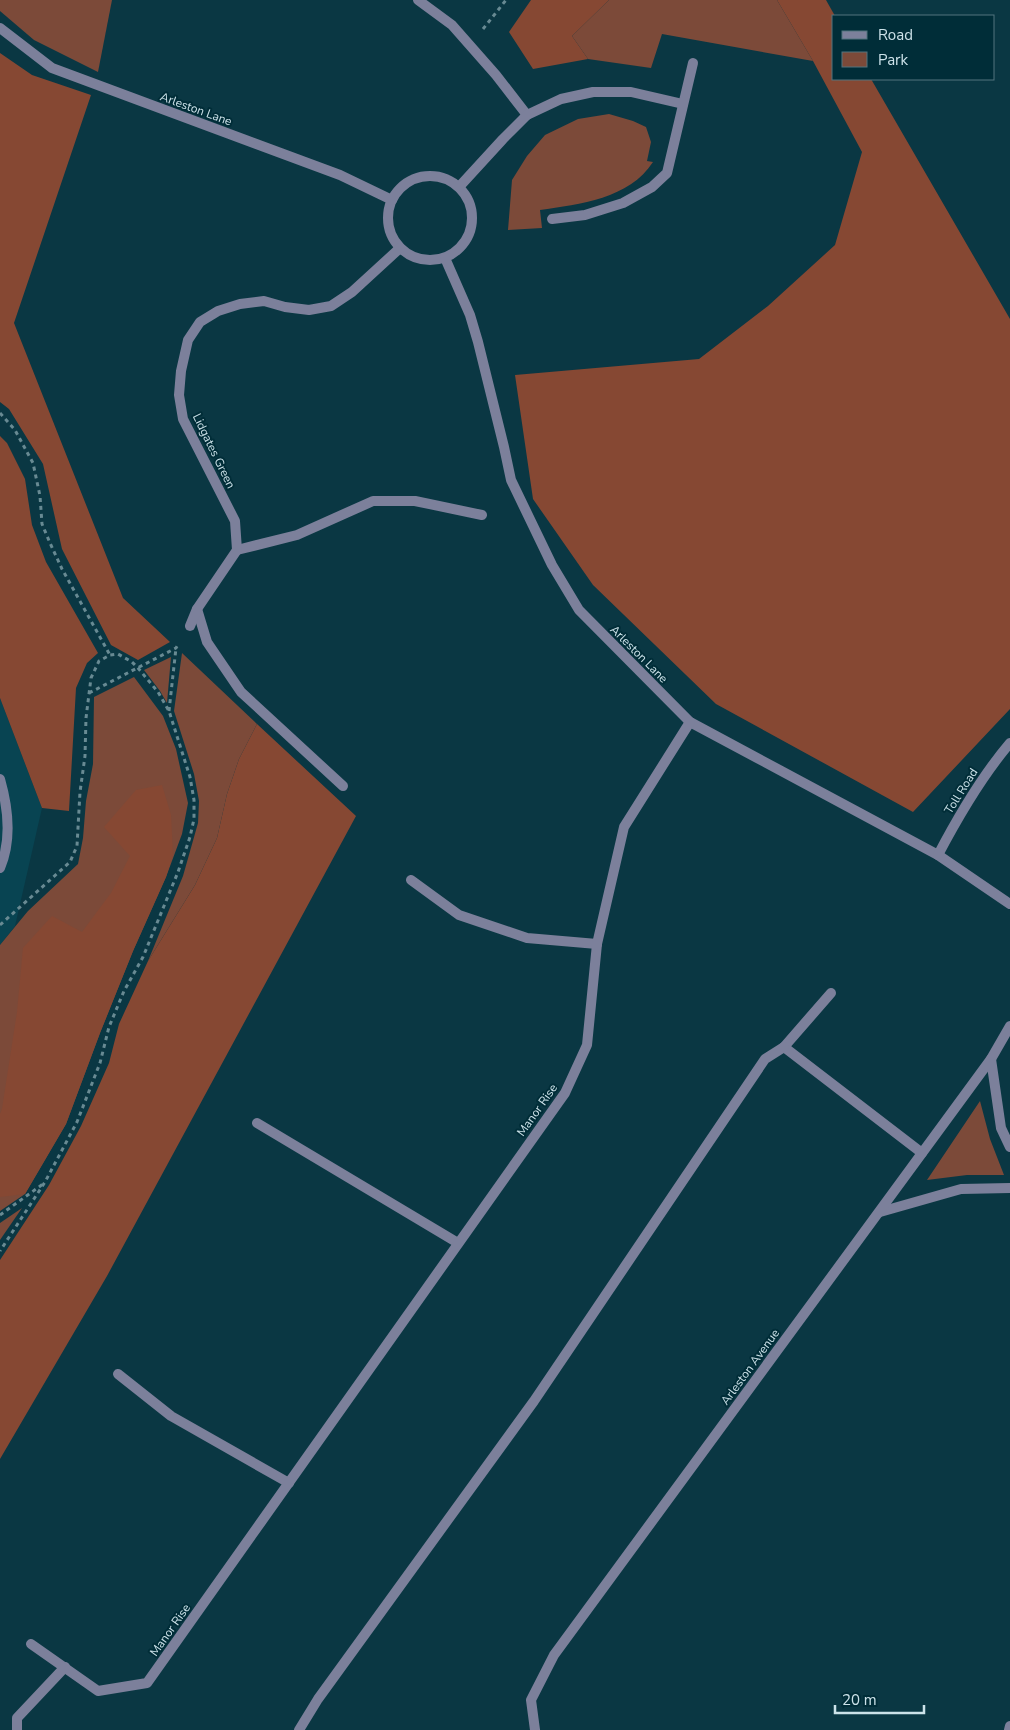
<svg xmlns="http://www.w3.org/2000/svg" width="1010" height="1730" font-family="'Nunito Sans',sans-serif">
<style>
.built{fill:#084452}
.green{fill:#7c4a39}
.forest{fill:#864833}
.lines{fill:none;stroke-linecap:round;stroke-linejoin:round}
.path{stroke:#688a93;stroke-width:3;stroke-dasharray:4 4;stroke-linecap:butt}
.service{stroke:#7c809b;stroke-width:10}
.minor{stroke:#7c809b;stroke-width:10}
.labels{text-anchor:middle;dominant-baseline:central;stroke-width:4;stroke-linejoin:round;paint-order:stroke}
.street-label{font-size:12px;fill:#cce2e9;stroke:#002d38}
</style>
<rect width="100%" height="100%" fill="#0a3743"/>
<path class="built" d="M 0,698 L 42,808 L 15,926 L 0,945 Z"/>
<g class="green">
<path d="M 0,0 L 112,0 L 98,72 L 34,40 L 0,11 Z"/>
<path d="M 609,0 L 777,0 L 813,61 L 662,34 L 651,68 L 588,59 L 572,36 Z"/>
<path d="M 609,114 L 633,121 L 646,127 L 651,142 L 647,161 L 653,162 C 629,199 580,204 540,210 L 542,228 L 508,230 L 512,180 L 527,156 L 545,135 L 578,119 Z"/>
<path d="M 182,653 L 257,724 L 239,759 L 227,794 L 217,838 L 195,885 L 148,961 L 183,876 L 198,823 L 199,801 L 194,774 L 174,711 Z"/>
<path d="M 171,657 L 167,703 L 160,691 L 144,670 Z"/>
<path d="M 134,677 L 163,716 L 176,749 L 188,803 L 182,834 L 166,877 L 133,951 L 100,1033 L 66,1124 L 25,1194 L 0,1211 L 0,945 L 28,911 L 78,864 L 83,838 L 86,801 L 93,764 L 94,697 Z"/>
<path d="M 980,1101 L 990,1139 L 1004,1175 L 967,1175 L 927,1180 Z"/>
<path d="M 22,1208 L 0,1240 L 0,1223 Z"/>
</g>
<g class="forest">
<path d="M 531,0 L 609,0 L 572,36 L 588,59 L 533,69 L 509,32 Z"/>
<path d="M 777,0 L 826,0 L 835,16 L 834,79 L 871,79 L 1010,319 L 1010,709 L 913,812 L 716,704 L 593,585 L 533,499 L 515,375 L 699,359 L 768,306 L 835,245 L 862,152 L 813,61 Z"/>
<path d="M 0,53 L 32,75 L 91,95 L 14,323 L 123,598 L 170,642 L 138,660 L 111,645 L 62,549 L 43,464 L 9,409 L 0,402 Z"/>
<path d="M 0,436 L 7,443 L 25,479 L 32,525 L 46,562 L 98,653 L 87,663 L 76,688 L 69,811 L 42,808 L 0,698 Z"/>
<path d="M 257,724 L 356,816 L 107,1276 L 0,1459 L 0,1260 L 49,1185 L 81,1126 L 109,1063 L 119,1024 L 148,961 L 195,885 L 217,838 L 227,794 L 239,759 Z"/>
<path d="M 162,785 L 171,815 L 173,855 L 166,877 L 133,951 L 100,1033 L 66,1124 L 25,1194 L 0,1197 L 0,1114 L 2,1109 L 17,1012 L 23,948 L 52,916 L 82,932 L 111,893 L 130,856 L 104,827 L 136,790 Z"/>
</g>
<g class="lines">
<g class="path">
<path d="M 483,29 L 506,0"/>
<path d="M 0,413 L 15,430 L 33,463 L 40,496 L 42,524 L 50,543 L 62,569 L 110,655"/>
<path d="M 89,693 L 176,648 L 179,643"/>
<path d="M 169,711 L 176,648"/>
<path d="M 0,925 L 70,862 L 77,846 L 80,792 L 85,756 L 86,718 L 91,678 L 99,661 L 110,655 L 118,654 L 132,662 L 138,668 L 158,692 L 169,711 L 190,777 L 194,800 L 194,819 L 190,837 L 178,872 L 143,957 L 124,991 L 109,1027 L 100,1063 L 77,1122 L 45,1182 L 0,1251"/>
<path d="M 0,1215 L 43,1184"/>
</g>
<g class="service">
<path d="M 237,550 L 297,535 L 373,501 L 415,501 L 482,515"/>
<path d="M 197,609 L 207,642 L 241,692 L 343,786"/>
<path d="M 831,993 L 784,1047 L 922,1153"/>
<path d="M 299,1730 L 318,1699 L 534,1401 L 765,1059 L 784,1047"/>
</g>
<g class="minor">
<path d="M 418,0 L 452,25 L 496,75 L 527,115"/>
<path d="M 0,28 L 52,68 L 340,175 L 392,200"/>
<circle cx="430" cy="218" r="42"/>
<path d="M 459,187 L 503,139 L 527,115 L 561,99 L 593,92 L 631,92 L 683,104"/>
<path d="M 552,219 L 585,215 L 623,203 L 652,187 L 667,173 L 693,63"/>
<path d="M 445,258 L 470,315 L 478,342 L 504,447 L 511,480 L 552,565 L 579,610 L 690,722 L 938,855 L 1010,904"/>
<path d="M 190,626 L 197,609 L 237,550 L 235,521 L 183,419 L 179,395 L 181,371 L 188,340 L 200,322 L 218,311 L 240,304 L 264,301 L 285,307 L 309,310 L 331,306 L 352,292 L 400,248"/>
<path d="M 0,779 C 8,807 12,840 0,868"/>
<path d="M 938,855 C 959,815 981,777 1010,743"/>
<path d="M 411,880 L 459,915 L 527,938 L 597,944"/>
<path d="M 991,1059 L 1001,1128 L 1010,1147"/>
<path d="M 257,1123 L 458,1243"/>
<path d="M 880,1212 L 961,1189 L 1010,1188"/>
<path d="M 118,1374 L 171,1416 L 289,1483"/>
<path d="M 31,1644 L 98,1691 L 147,1683 L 565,1093 L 587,1045 L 597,944 L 624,827 L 690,722"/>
<path d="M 17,1730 L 17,1718 L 65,1667"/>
<path d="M 535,1730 L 531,1700 L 554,1655 L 991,1059 L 1010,1026"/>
<path d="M 1009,1730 L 1010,1726"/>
</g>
</g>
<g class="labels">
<g class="street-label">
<text transform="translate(196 109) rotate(20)">Arleston Lane</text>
<text transform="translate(214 451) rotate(64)">Lidgates Green</text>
<text transform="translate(639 654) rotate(45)">Arleston Lane</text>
<text transform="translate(961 791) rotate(-58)">Toll Road</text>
<text transform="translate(537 1110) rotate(-55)">Manor Rise</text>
<text transform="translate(750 1367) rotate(-54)">Arleston Avenue</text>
<text transform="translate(170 1630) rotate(-55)">Manor Rise</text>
</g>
</g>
<rect x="832" y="15" width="162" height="65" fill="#002d38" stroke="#52757f"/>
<rect x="842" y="31" width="25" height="8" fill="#7c809b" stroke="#52757f"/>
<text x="878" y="40" font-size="15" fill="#cce2e9">Road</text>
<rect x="842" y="52" width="25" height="15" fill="#7c4a39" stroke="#52757f"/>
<text x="878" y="65" font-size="15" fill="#cce2e9">Park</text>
<path d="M835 1705v8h89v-8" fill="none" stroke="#cce2e9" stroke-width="2.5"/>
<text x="842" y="1705" font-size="15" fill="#cce2e9" stroke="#002d38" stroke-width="4" paint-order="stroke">20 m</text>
</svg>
